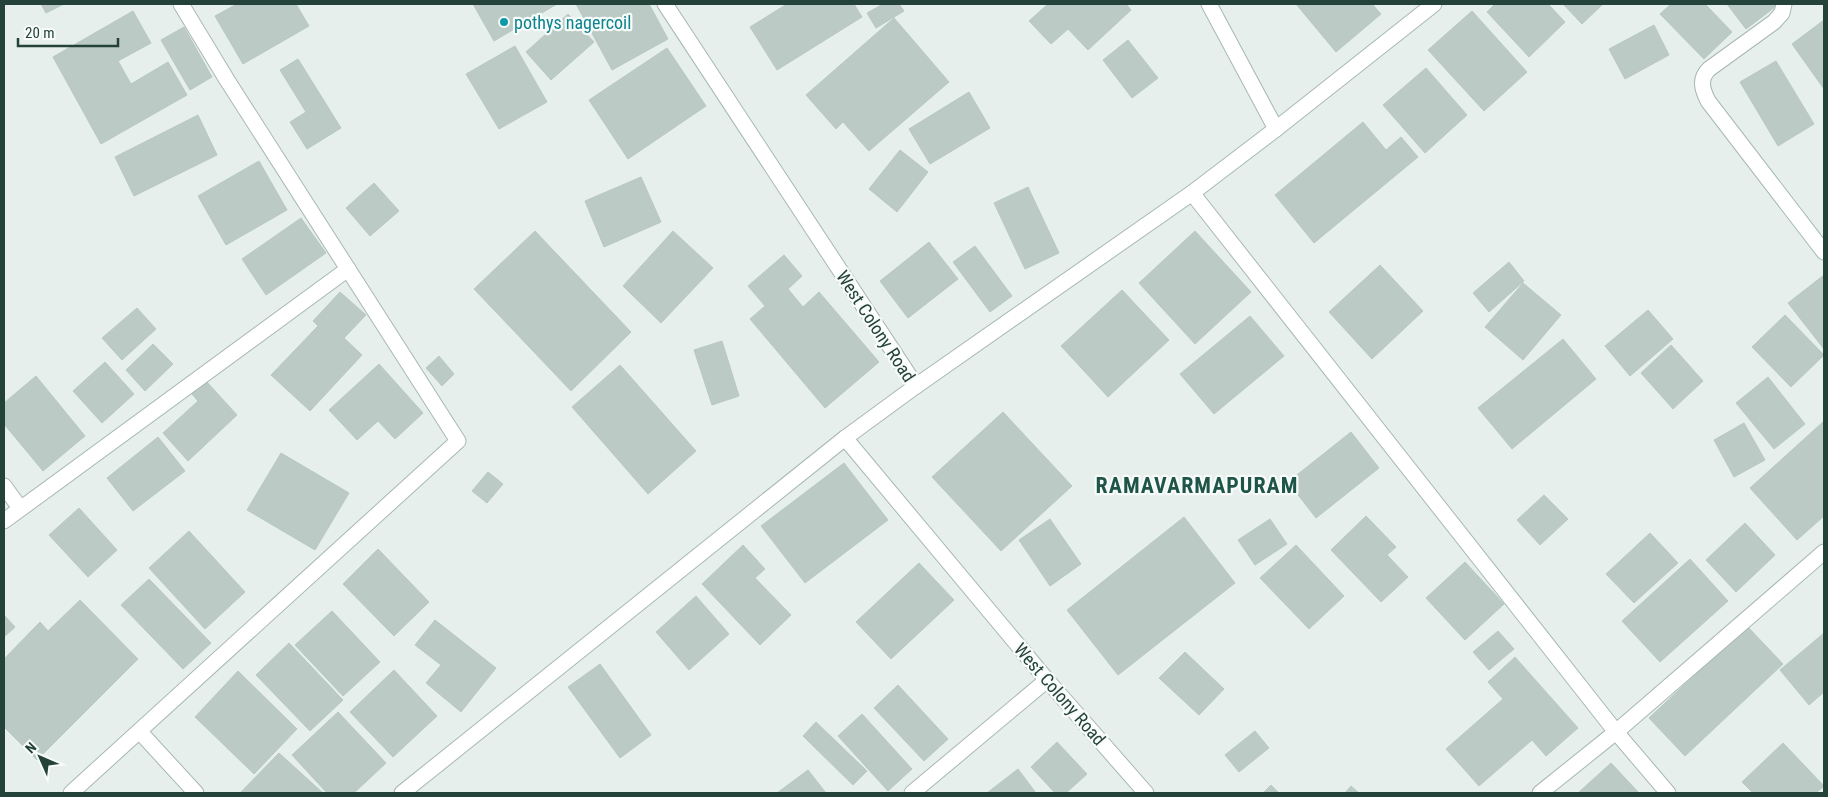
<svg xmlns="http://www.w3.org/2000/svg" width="1828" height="797" font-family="'Roboto Condensed',sans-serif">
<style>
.building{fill:#bbcac4;stroke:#b8c9c2}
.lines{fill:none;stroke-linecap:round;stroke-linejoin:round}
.street-casing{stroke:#a8b8b2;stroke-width:17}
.street{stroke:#fff;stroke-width:15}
.culture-dot{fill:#0f9aa8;stroke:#f7fbf9;stroke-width:2}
.labels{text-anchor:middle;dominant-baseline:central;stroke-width:4.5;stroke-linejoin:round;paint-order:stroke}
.culture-label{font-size:18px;fill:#0d838f;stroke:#f7fbf9;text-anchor:start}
.street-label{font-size:18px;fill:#24423a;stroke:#f7fbf9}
.district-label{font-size:22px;font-weight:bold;letter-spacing:1px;fill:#1f5548;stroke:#f7fbf9}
</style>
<rect width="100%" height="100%" fill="#e6efeb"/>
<g class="building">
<path d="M 41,4 L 64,4 L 46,13 Z"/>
<path d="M 237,4 L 296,4 L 309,26 L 243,64 L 215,16 Z"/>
<path d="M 473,4 L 557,4 L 494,41 Z"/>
<path d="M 576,4 L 649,4 L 668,39 L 612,70 Z"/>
<path d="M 787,4 L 854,4 L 862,17 L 777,70 L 750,27 Z"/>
<path d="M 883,4 L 899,4 L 904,11 L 876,28 L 867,13 Z"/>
<path d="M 1048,4 L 1126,4 L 1131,10 L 1088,50 L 1068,29 L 1051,44 L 1029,21 Z"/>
<path d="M 1296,4 L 1372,4 L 1381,14 L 1336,52 Z"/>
<path d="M 1495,4 L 1548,4 L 1565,22 L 1529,57 L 1487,12 Z"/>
<path d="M 1563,4 L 1603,4 L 1582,24 Z"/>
<path d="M 1671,4 L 1705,4 L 1732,32 L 1704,59 L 1660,14 Z"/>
<path d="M 1727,4 L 1779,4 L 1746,29 Z"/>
<path d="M 133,11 L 151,43 L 118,61 L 131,84 L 168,62 L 187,95 L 101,144 L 53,57 Z"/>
<path d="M 1472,11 L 1527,72 L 1484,111 L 1428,50 Z"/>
<path d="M 568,14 L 594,42 L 551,80 L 526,52 Z"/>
<path d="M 894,18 L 949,82 L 869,151 L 843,122 L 836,129 L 806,95 Z"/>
<path d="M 1824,20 L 1824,89 L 1792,44 Z"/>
<path d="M 1654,25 L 1669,55 L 1625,79 L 1609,49 Z"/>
<path d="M 184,27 L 212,77 L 190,90 L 161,40 Z"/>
<path d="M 1128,40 L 1158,78 L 1132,98 L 1103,60 Z"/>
<path d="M 515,46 L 547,102 L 499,129 L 466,74 Z"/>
<path d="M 667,48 L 706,106 L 628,159 L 589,100 Z"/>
<path d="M 298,59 L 341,128 L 307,149 L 290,122 L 306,112 L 280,70 Z"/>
<path d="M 1776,61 L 1814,124 L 1778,146 L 1740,82 Z"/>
<path d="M 1426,68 L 1467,115 L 1425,153 L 1383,105 Z"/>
<path d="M 969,92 L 990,128 L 930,164 L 909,129 Z"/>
<path d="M 198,115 L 217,155 L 134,196 L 115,157 Z"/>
<path d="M 1363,122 L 1386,150 L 1401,137 L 1418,157 L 1314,243 L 1275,195 Z"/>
<path d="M 900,150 L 928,172 L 897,212 L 869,189 Z"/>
<path d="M 259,161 L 287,210 L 226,245 L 198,196 Z"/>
<path d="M 641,177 L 661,222 L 604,247 L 585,201 Z"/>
<path d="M 374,183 L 399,211 L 370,236 L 346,208 Z"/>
<path d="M 1028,187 L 1059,253 L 1025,269 L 994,203 Z"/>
<path d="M 301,218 L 326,253 L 266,295 L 242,259 Z"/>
<path d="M 535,231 L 631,332 L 571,391 L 474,289 Z"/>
<path d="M 673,231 L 713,268 L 661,323 L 623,286 Z"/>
<path d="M 1195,231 L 1251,292 L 1195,344 L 1139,283 Z"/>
<path d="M 929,242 L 958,279 L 908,318 L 880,281 Z"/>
<path d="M 975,246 L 1012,296 L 990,312 L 953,262 Z"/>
<path d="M 784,255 L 802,276 L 788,289 L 803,307 L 819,292 L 879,362 L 825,408 L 750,319 L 765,306 L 748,286 Z"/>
<path d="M 1509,262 L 1524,281 L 1489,312 L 1473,293 Z"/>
<path d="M 1380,265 L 1423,311 L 1372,359 L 1329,312 Z"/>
<path d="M 1824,275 L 1824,349 L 1788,303 Z"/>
<path d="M 1523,283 L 1561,315 L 1523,360 L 1485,327 Z"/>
<path d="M 1122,290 L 1169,340 L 1108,397 L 1061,346 Z"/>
<path d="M 340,292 L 366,315 L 344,338 L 362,355 L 310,411 L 271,375 L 318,326 L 313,321 Z"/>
<path d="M 137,308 L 156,329 L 122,360 L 102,338 Z"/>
<path d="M 1648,310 L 1673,339 L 1630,376 L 1605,346 Z"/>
<path d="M 1785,315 L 1824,355 L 1791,387 L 1752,347 Z"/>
<path d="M 1250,316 L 1284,356 L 1214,414 L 1180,374 Z"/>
<path d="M 1563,339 L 1596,379 L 1512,449 L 1478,408 Z"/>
<path d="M 722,341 L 739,396 L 712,405 L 694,350 Z"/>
<path d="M 153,344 L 173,364 L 145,391 L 126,370 Z"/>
<path d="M 1671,345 L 1703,381 L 1673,409 L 1641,373 Z"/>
<path d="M 439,356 L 454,374 L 442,386 L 426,368 Z"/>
<path d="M 105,362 L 134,394 L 102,423 L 73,391 Z"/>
<path d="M 379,364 L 423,413 L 395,439 L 378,421 L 357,440 L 329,410 Z"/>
<path d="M 620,365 L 696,451 L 648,494 L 572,407 Z"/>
<path d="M 36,376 L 85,436 L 43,471 L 4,424 L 4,403 Z"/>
<path d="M 1768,377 L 1805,424 L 1774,449 L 1736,403 Z"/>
<path d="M 206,381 L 237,415 L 188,461 L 163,433 L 198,401 L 192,394 Z"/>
<path d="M 1003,412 L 1072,486 L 1001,551 L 932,477 Z"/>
<path d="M 1824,421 L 1824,516 L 1797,540 L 1750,488 Z"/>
<path d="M 1744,423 L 1765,460 L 1734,477 L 1714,440 Z"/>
<path d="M 1351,432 L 1379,468 L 1316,518 L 1288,482 Z"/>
<path d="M 158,437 L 185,471 L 133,511 L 107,478 Z"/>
<path d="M 281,453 L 349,493 L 315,550 L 247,510 Z"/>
<path d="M 844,463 L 888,520 L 805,583 L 761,526 Z"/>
<path d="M 488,472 L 503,484 L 487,503 L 472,491 Z"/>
<path d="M 1544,495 L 1568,519 L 1540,545 L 1517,520 Z"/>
<path d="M 79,508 L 117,550 L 88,577 L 49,535 Z"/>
<path d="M 1366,516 L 1396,547 L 1387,555 L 1408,577 L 1381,602 L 1331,550 Z"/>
<path d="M 1184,517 L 1235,583 L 1118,675 L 1067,610 Z"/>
<path d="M 1050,519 L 1081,564 L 1050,586 L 1019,540 Z"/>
<path d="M 1270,519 L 1287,544 L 1255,565 L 1238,540 Z"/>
<path d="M 1745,523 L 1775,555 L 1736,592 L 1706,560 Z"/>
<path d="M 189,531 L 245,592 L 205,629 L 149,568 Z"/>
<path d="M 1650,533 L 1678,563 L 1634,603 L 1606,574 Z"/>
<path d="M 743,545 L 765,569 L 755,578 L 791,615 L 760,645 L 702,584 Z"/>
<path d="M 1296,545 L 1344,596 L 1309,629 L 1260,578 Z"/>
<path d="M 378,549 L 429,602 L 394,636 L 343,584 Z"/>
<path d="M 1690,559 L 1728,601 L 1660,662 L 1622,621 Z"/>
<path d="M 1465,562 L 1504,604 L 1465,640 L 1426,598 Z"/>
<path d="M 919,563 L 954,600 L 891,659 L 856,622 Z"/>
<path d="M 149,579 L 211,643 L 183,669 L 121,605 Z"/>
<path d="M 696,596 L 729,634 L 689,670 L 656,632 Z"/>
<path d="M 80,600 L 138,659 L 37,760 L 4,727 L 4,659 L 40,622 L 48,631 Z"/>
<path d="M 332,611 L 380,662 L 343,696 L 295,645 Z"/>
<path d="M 4,615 L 15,627 L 4,637 Z"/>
<path d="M 435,620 L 496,668 L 461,712 L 426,683 L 441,665 L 415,645 Z"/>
<path d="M 1747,626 L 1783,664 L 1685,756 L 1649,718 Z"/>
<path d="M 1498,631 L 1514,649 L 1489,670 L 1473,652 Z"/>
<path d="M 1824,633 L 1824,692 L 1809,705 L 1780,670 Z"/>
<path d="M 289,643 L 343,700 L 310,731 L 256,675 Z"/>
<path d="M 1185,652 L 1224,689 L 1199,715 L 1159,678 Z"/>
<path d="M 1515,657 L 1578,728 L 1546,756 L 1532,740 L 1479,786 L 1446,749 L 1503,699 L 1488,682 Z"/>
<path d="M 600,664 L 651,735 L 620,758 L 568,687 Z"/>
<path d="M 394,670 L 437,716 L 393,757 L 350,712 Z"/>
<path d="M 238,671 L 297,729 L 254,774 L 195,717 Z"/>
<path d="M 898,685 L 948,739 L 924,761 L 874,708 Z"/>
<path d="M 338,712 L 386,763 L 354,793 L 327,793 L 292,755 Z"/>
<path d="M 862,714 L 912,769 L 888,791 L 838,736 Z"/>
<path d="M 816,722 L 867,771 L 853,785 L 803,736 Z"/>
<path d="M 1255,731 L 1269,748 L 1239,772 L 1225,755 Z"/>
<path d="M 1057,742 L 1087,774 L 1066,793 L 1055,793 L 1031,767 Z"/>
<path d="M 1783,743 L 1824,786 L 1816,793 L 1753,793 L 1742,782 Z"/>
<path d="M 279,753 L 323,793 L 240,793 Z"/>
<path d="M 1611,763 L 1639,793 L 1578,793 Z"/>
<path d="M 1018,769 L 1036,793 L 987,793 Z"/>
<path d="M 808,770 L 826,793 L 777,793 Z"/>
<path d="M 1271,785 L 1279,793 L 1263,793 Z"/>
<path d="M 1351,786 L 1359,793 L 1345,793 Z"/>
</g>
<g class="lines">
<defs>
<g id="street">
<path d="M 665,4 L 916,386 L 845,438 L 1047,680 L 1146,793"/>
<path d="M 1209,4 L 1276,129"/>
<path d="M 1784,4 L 1782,13 L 1774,22 L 1709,69 C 1699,79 1702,89 1708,101 L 1824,252"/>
<path d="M 1192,193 L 1616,732 L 1668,793"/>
<path d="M 916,386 L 1192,193 L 1276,129 L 1434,4"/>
<path d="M 4,486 L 20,508"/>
<path d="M 4,521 L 348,269"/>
<path d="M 140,732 L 196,793"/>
<path d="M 71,793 L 458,441 L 227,80 L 181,4"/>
<path d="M 402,793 L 845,438"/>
<path d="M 912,793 L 1047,680"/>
<path d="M 1540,793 L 1616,732 L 1824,552"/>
</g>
</defs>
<use href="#street" class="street-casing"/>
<use href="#street" class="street"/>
</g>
<circle class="culture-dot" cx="504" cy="22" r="5"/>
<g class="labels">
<g class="culture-label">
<text x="514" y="22">pothys nagercoil</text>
</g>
<g class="street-label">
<text transform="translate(876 326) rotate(57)">West Colony Road</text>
<text transform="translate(1060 694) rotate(49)">West Colony Road</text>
</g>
<g class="district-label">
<text x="1197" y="485">RAMAVARMAPURAM</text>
</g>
</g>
<rect width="1828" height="797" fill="none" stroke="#24423a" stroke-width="10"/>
<g transform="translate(40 757) rotate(315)" stroke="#f7fbf9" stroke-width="4" paint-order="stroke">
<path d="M0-4L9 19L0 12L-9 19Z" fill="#24423a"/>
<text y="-8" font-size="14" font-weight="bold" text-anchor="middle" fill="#24423a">N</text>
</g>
<path d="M18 38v8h100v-8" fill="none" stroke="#24423a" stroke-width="2.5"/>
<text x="25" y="38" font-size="15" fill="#24423a" stroke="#f7fbf9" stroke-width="4" paint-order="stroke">20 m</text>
</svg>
